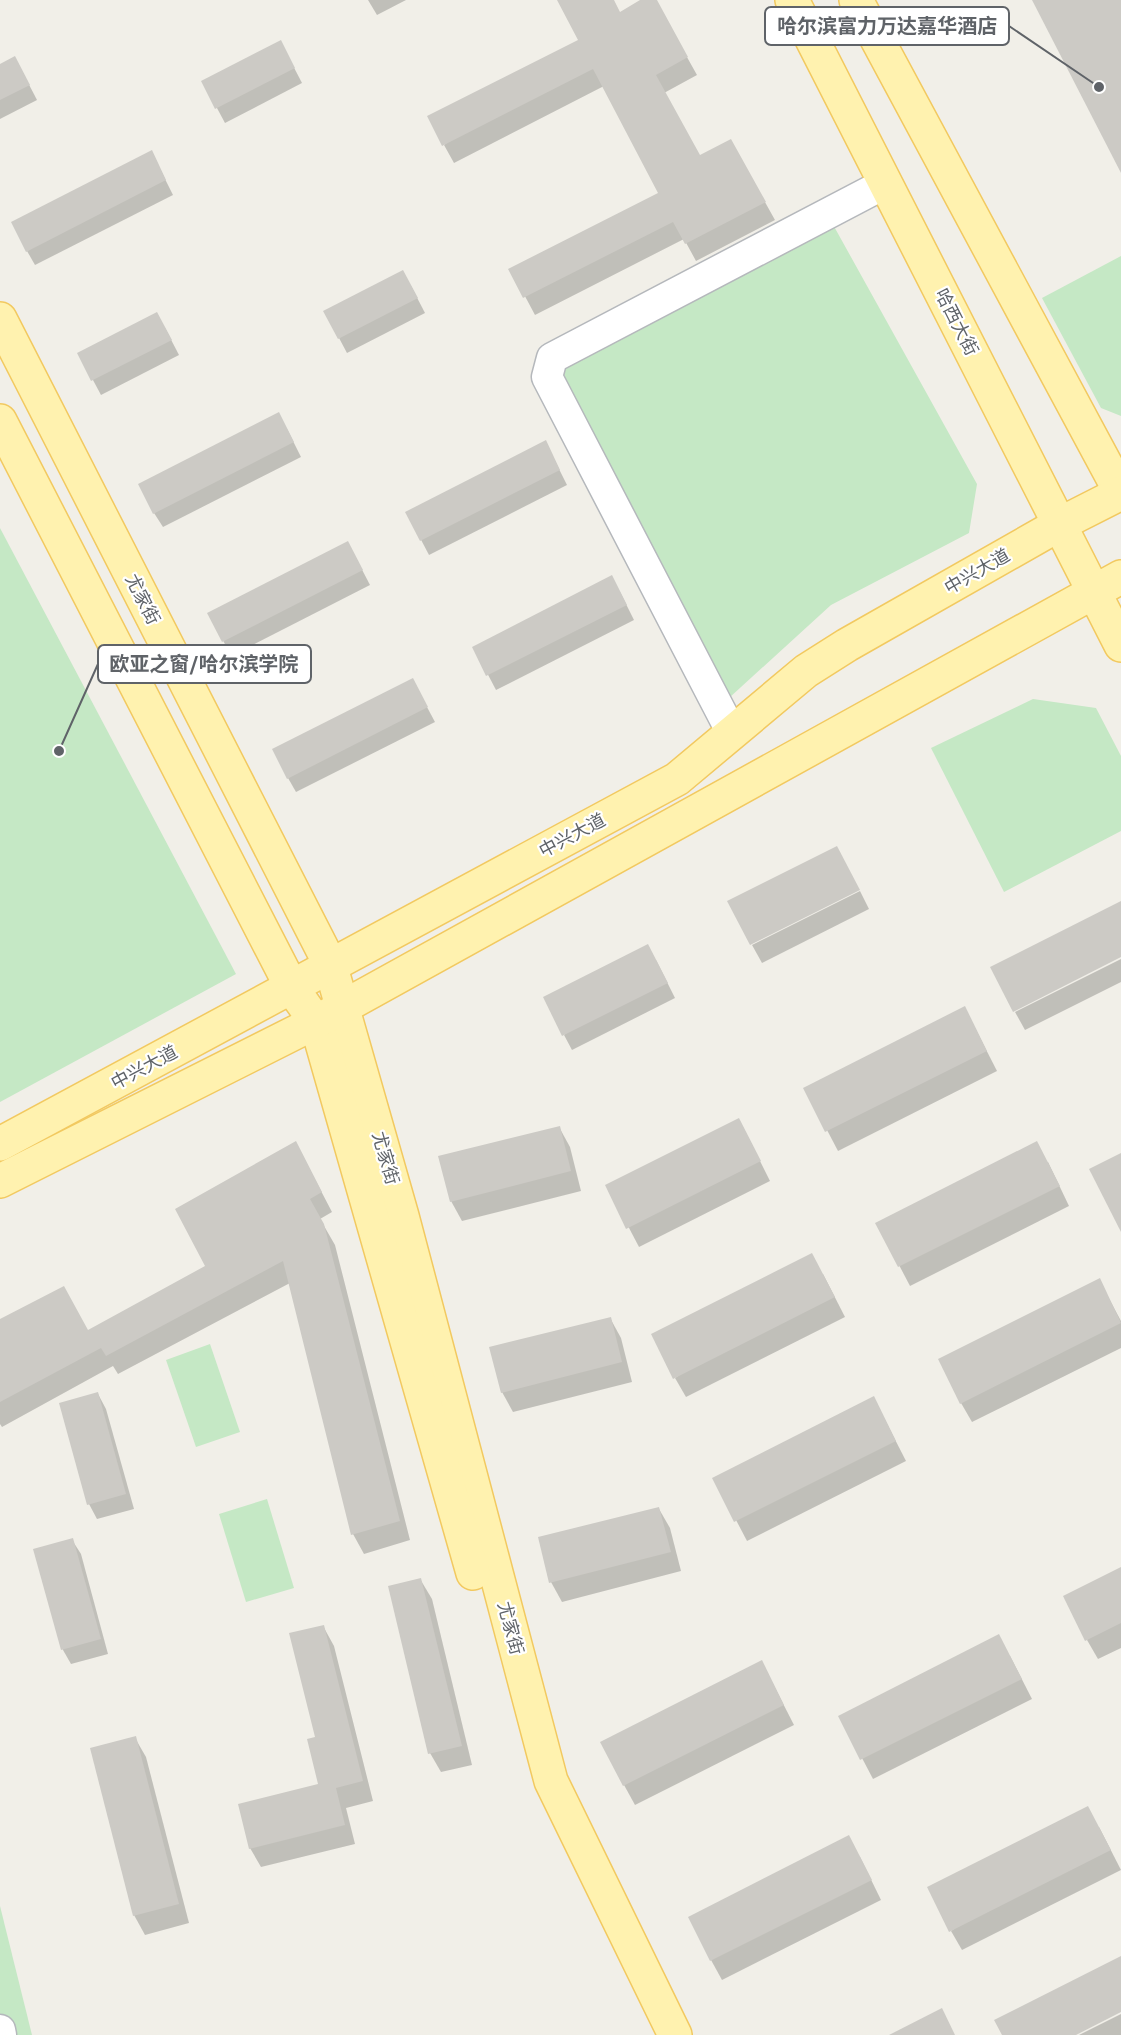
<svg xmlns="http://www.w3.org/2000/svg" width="1121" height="2035" font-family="'IBM Plex Sans','Noto Sans SC',sans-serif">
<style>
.green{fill:#c5e8c5}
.shadow{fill:#0003}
.building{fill:#cccac5}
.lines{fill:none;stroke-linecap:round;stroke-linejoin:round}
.minor-casing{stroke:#b5b8bc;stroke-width:33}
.major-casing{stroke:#f2c960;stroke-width:36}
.minor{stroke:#fff;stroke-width:30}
.major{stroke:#fff2af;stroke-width:33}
.labels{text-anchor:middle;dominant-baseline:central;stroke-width:4.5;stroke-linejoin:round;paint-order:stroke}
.street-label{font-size:18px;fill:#5f6368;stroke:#fff}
.leader{fill:none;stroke:#5f6368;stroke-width:2}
.callout-dot{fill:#5f6368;stroke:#fff;stroke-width:2}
.callout{fill:#fff;stroke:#5f6368;stroke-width:2}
.callout-label{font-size:20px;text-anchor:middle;font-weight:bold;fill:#5f6368}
</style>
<rect width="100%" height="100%" fill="#f1efe8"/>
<g class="green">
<path d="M 831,221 L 977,484 L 969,533 L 831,605 L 729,698 L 555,373 Z"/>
<path d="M 1121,256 L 1121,416 L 1101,408 L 1042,298 Z"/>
<path d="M 0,528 L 236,974 L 0,1102 Z"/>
<path d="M 1033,699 L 1096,708 L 1121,756 L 1121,831 L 1004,892 L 931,748 Z"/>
<path d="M 210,1344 L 240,1432 L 196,1447 L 166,1360 Z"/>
<path d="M 267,1499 L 294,1588 L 246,1602 L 219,1514 Z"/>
<path d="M 0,1906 L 32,2035 L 0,2035 Z"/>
</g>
<g class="shadow">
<path d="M 368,0 L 406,0 L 377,15 Z"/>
<path d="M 559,0 L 613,0 L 620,14 L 643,0 L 655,0 L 697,75 L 664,93 L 700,157 L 731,141 L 775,220 L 696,261 L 684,239 L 535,315 L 511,270 L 660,194 L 604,86 L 454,163 L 444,145 L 580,40 Z"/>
<path d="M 288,56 L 302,83 L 225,123 L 203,82 Z"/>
<path d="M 0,66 L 23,73 L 37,100 L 0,119 Z"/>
<path d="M 159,167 L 173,195 L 35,265 L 27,251 Z"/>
<path d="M 411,286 L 425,313 L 347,353 L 339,338 Z"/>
<path d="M 165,328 L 179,355 L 101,395 L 79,354 Z"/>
<path d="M 287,429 L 301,457 L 163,527 L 154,513 Z"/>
<path d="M 553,457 L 567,485 L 429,555 L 407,513 Z"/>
<path d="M 356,558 L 370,585 L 231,656 L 209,613 Z"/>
<path d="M 620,592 L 634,620 L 496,690 L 474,648 Z"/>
<path d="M 420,694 L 435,722 L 296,792 L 288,778 Z"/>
<path d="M 860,891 L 869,909 L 762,963 L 752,945 Z"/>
<path d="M 1121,959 L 1121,982 L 1025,1030 L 1015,1012 Z"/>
<path d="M 656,960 L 675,998 L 572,1050 L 564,1035 Z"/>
<path d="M 975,1028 L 997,1071 L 838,1151 L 805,1088 Z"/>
<path d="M 559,1127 L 570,1147 L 581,1191 L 462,1221 L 451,1201 Z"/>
<path d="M 749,1139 L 770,1181 L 639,1247 L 607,1186 Z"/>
<path d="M 296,1143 L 332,1212 L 320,1219 L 335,1245 L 410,1540 L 364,1554 L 353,1534 L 290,1283 L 118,1374 L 113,1366 L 2,1427 L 0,1424 L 0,1321 L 88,1332 L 207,1266 Z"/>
<path d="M 1048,1162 L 1069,1206 L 910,1286 L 877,1223 Z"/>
<path d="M 823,1274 L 845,1317 L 686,1397 L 675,1378 Z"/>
<path d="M 1099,1280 L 1121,1321 L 1121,1348 L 972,1422 L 961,1403 Z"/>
<path d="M 610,1318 L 621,1338 L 632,1382 L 513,1412 L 502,1392 Z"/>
<path d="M 98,1394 L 106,1409 L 134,1509 L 97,1519 L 89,1504 Z"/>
<path d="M 884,1418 L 906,1461 L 747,1541 L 714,1478 Z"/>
<path d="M 659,1509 L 670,1528 L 681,1571 L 562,1602 L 551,1582 Z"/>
<path d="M 72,1540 L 81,1554 L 108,1654 L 71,1664 L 63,1650 L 35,1550 Z"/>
<path d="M 1121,1569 L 1121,1648 L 1098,1659 L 1087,1640 Z"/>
<path d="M 420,1579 L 432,1599 L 472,1765 L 441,1772 L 430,1753 Z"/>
<path d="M 323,1626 L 334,1646 L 373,1801 L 346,1808 L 355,1844 L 261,1867 L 250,1848 L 320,1785 L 316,1738 Z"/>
<path d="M 1010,1656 L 1032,1699 L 873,1779 L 840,1716 Z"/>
<path d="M 772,1682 L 794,1725 L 635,1805 L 624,1785 Z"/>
<path d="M 135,1738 L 146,1757 L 189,1923 L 145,1935 L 134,1915 Z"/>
<path d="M 1099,1827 L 1121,1870 L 962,1950 L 951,1931 Z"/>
<path d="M 860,1857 L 881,1900 L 722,1980 L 711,1960 Z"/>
<path d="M 1121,2014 L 1121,2035 L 1079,2035 Z"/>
</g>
<g class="building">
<path d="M 557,0 L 614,0 L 620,12 L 640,0 L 657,0 L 688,57 L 656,75 L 700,155 L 731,139 L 766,202 L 685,244 L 673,222 L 523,298 L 508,269 L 658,193 L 593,69 L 442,146 L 427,116 L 578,40 Z"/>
<path d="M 1032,0 L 1121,0 L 1121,173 Z"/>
<path d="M 281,40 L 295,68 L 215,109 L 201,81 Z"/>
<path d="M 15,56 L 30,85 L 0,100 L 0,64 Z"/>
<path d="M 152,150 L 166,180 L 26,252 L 11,222 Z"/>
<path d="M 403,270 L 418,298 L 338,339 L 323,311 Z"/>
<path d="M 157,312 L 172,340 L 91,381 L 77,353 Z"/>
<path d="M 279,412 L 294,442 L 153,514 L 138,484 Z"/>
<path d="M 546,440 L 560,470 L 420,541 L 405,512 Z"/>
<path d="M 348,541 L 363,570 L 222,642 L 207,613 Z"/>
<path d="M 612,575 L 627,605 L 486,676 L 472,647 Z"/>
<path d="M 413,678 L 428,707 L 287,779 L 272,749 Z"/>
<path d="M 837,846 L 860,890 L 750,945 L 727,901 Z"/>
<path d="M 1121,901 L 1121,957 L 1013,1012 L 990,967 Z"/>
<path d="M 648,944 L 668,983 L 562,1036 L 543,997 Z"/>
<path d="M 965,1006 L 987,1051 L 825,1132 L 803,1088 Z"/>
<path d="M 739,1118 L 761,1161 L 626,1229 L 605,1185 Z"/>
<path d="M 560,1126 L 571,1171 L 450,1202 L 438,1156 Z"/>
<path d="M 296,1141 L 322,1192 L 310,1199 L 324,1224 L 400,1521 L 351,1535 L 283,1261 L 106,1356 L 101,1348 L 0,1402 L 0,1319 L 64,1286 L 88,1330 L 205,1266 L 175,1209 Z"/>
<path d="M 1037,1141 L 1060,1186 L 898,1267 L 875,1223 Z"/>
<path d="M 1121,1153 L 1121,1232 L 1089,1169 Z"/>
<path d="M 812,1253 L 835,1297 L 673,1379 L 651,1334 Z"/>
<path d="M 1100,1278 L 1121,1323 L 960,1404 L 938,1359 Z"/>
<path d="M 611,1317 L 622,1362 L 501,1393 L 489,1347 Z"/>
<path d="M 98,1392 L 126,1494 L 87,1505 L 59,1403 Z"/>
<path d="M 874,1396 L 896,1441 L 734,1522 L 712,1478 Z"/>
<path d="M 659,1507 L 671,1552 L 549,1583 L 538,1537 Z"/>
<path d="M 73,1538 L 101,1639 L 61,1650 L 33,1549 Z"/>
<path d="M 1121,1567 L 1121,1623 L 1085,1641 L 1063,1596 Z"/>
<path d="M 421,1578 L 462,1746 L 428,1754 L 388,1586 Z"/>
<path d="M 324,1625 L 363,1781 L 336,1788 L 345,1825 L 249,1849 L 238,1804 L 318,1784 L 307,1739 L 315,1737 L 289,1633 Z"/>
<path d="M 999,1634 L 1022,1679 L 860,1760 L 838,1716 Z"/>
<path d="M 762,1660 L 784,1705 L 623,1786 L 600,1742 Z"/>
<path d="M 136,1736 L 179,1904 L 133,1916 L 90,1748 Z"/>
<path d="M 1088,1806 L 1111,1850 L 949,1932 L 927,1887 Z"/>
<path d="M 849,1835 L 872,1880 L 710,1961 L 688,1917 Z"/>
<path d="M 1121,1956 L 1121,2012 L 1076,2035 L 1002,2035 L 994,2020 Z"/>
<path d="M 942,2008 L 955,2035 L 889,2035 Z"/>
</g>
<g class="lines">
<defs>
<g id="minor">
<path d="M 732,733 L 547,377 L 552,358 L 886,183"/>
<path d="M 0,2030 L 1,2035"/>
</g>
<g id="major">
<path d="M 792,0 L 1121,645"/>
<path d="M 856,0 L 1121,493"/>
<path d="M 0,319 L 330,964 L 402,1216 L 551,1781 L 675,2035"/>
<path d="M 0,421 L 292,988 L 316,1022 L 473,1573"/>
<path d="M 0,1144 L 677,779 L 806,671 L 847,645 L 1060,524 L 1121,493"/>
<path d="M 0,1181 L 316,1022 L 1121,577"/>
</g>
</defs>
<use href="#minor" class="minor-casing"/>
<use href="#major" class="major-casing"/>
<use href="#minor" class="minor"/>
<use href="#major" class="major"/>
</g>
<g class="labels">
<g class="street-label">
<text transform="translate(957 322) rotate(63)">哈西大街</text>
<text transform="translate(977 571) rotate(-30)">中兴大道</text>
<text transform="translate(143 599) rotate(63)">尤家街</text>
<text transform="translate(572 835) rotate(-28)">中兴大道</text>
<text transform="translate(144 1067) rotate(-28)">中兴大道</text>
<text transform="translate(386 1158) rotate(74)">尤家街</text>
<text transform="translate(511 1628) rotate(75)">尤家街</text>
</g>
</g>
<path class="leader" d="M1099 87L1009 26M59 751L98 664"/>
<g class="callout-dot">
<circle cx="1099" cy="87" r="6"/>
<circle cx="59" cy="751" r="6"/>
</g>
<g class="callout">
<rect x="765" y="7" width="244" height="38" rx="6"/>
<rect x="98" y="645" width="213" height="38" rx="6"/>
</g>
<g class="callout-label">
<text x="887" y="33">哈尔滨富力万达嘉华酒店</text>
<text x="204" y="671">欧亚之窗/哈尔滨学院</text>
</g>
</svg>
